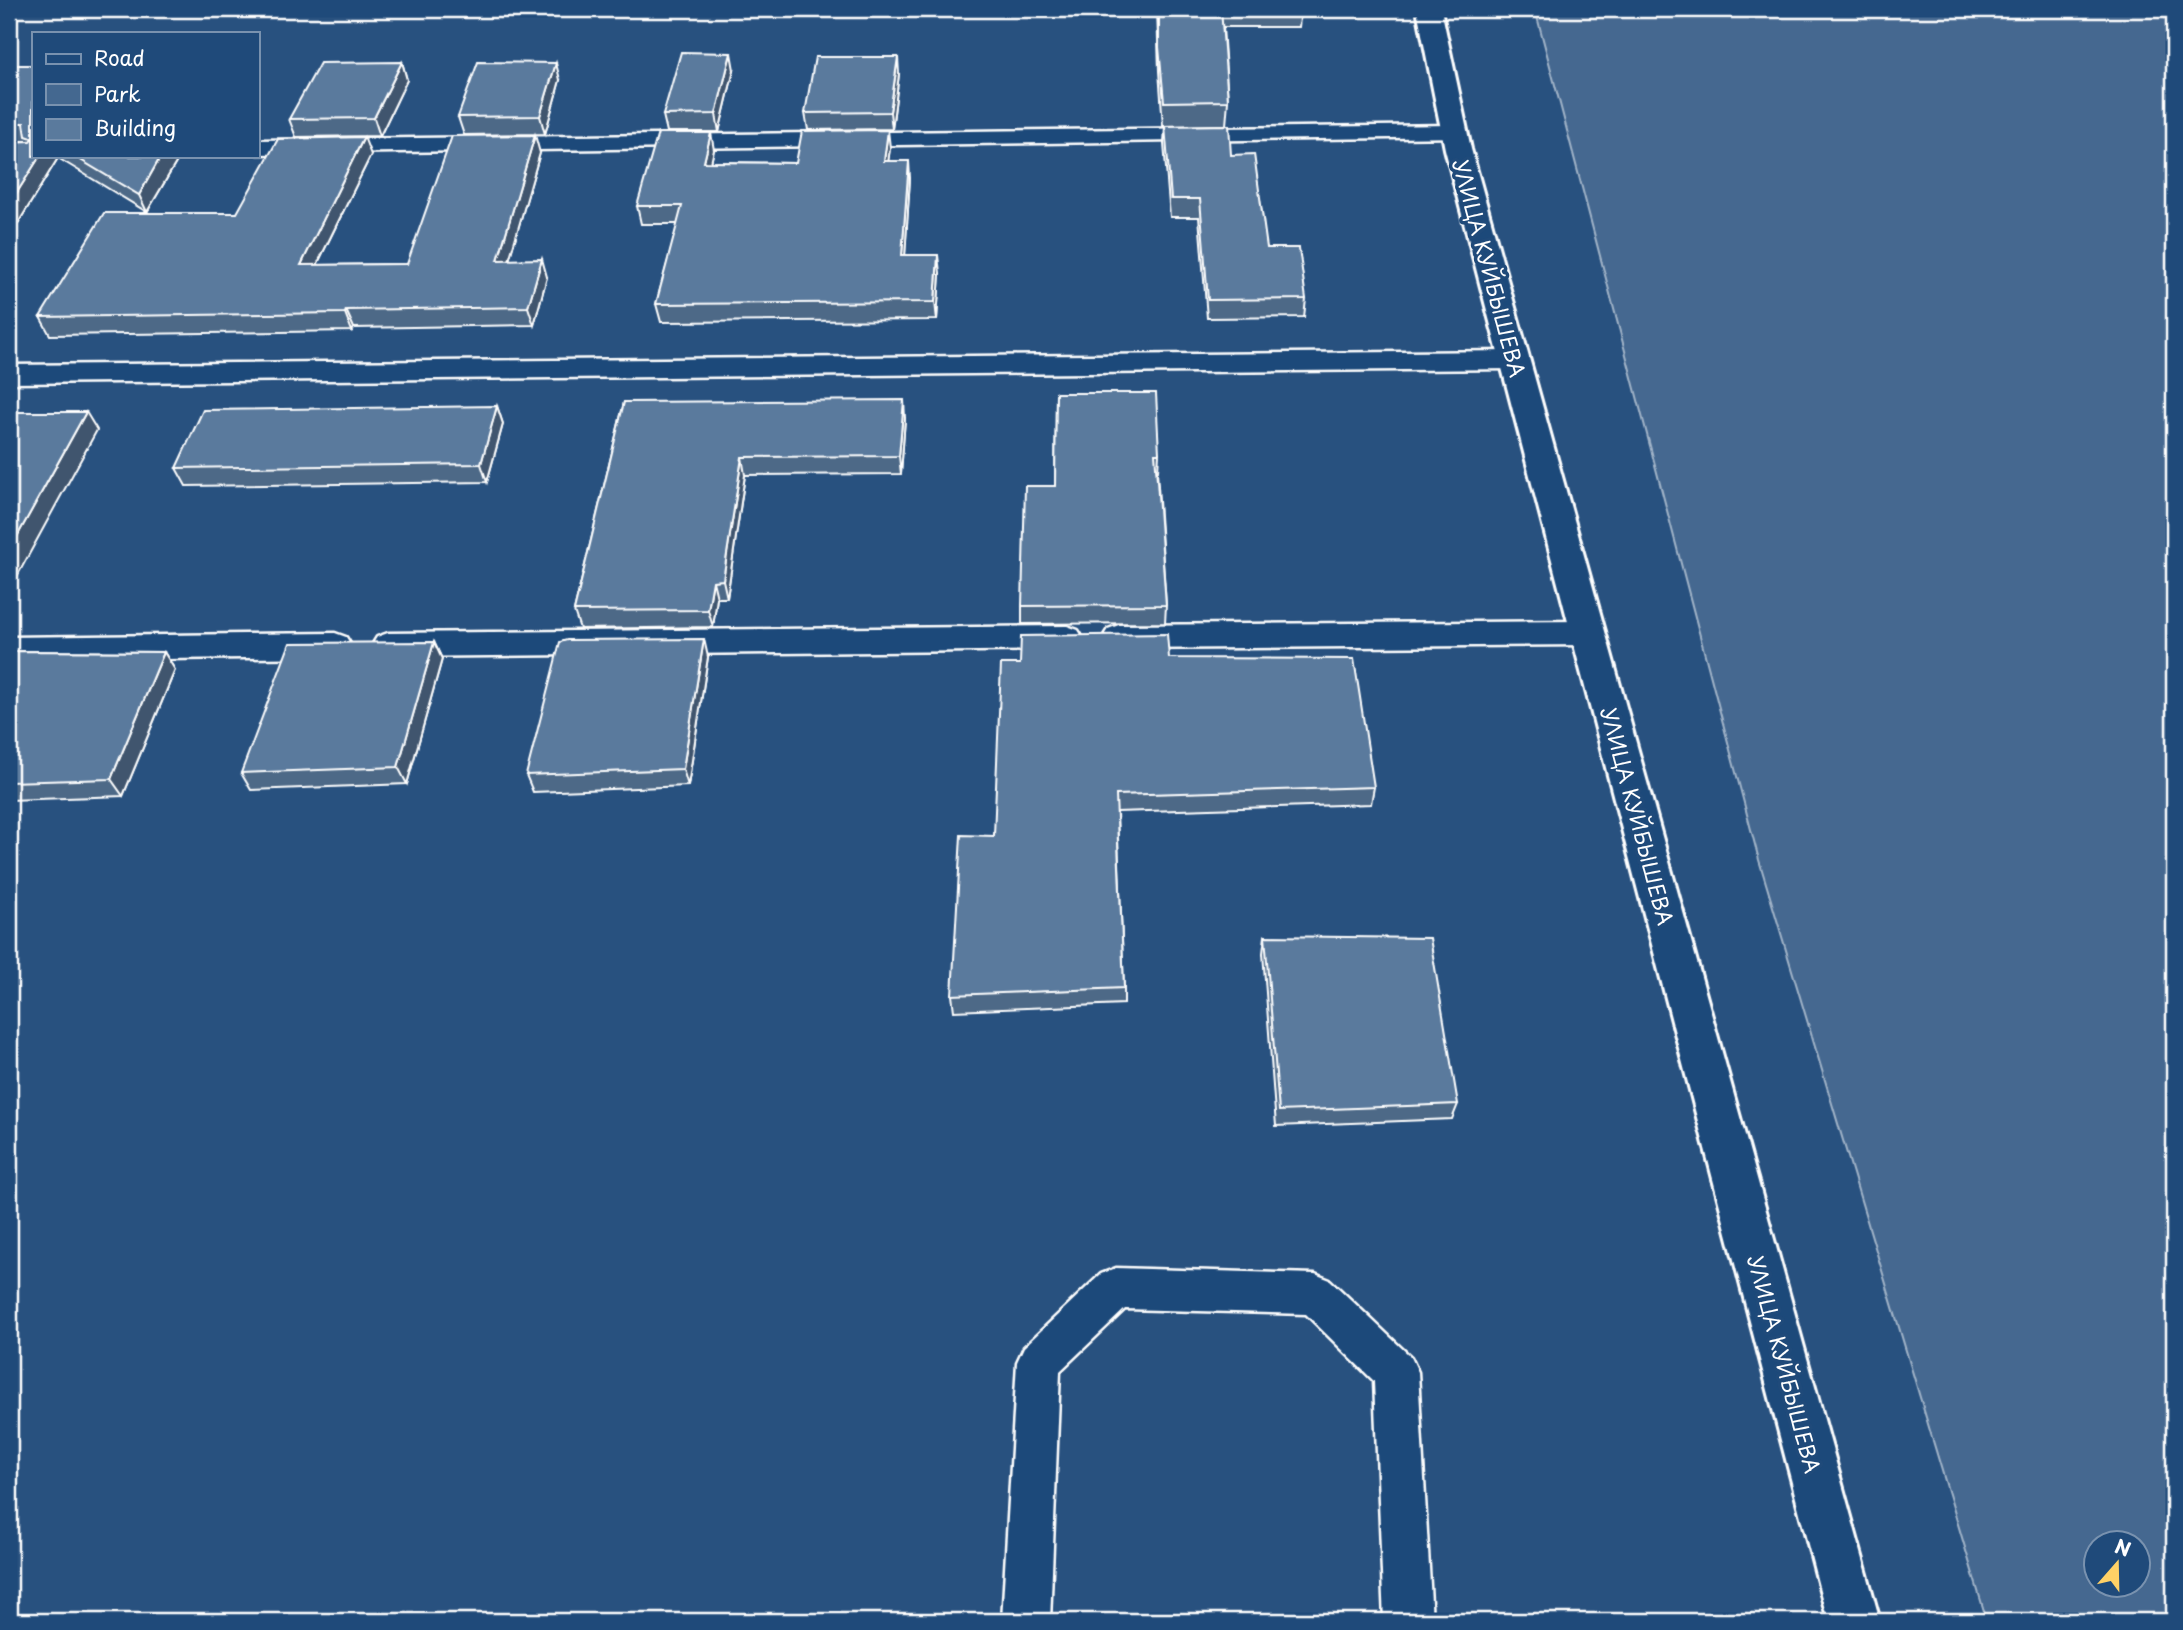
<svg xmlns="http://www.w3.org/2000/svg" width="2183" height="1630" font-family="'Playpen Sans',sans-serif">
<style>
.green{fill:#446890;stroke:#a2b4c8;stroke-width:2;fill-rule:evenodd}
.lines{fill:none;stroke-linecap:round;stroke-linejoin:round}
.lane-casing{stroke:#fff;stroke-width:5}
.secondary-casing{stroke:#fff;stroke-width:6}
.lane{fill:#1f4a7a;fill-rule:evenodd}
.secondary{fill:#1f4a7a;fill-rule:evenodd}
.wall{fill:#4d6987;stroke:#fff;stroke-width:2}
.shaded-wall{fill:#3f556e;stroke:#fff;stroke-width:2}
.building{fill:#5a7a9d;stroke:#fff;stroke-width:2}
.labels{text-anchor:middle;dominant-baseline:central;stroke-width:7;stroke-linejoin:round;paint-order:stroke}
.street-label{font-size:21px;fill:#fff;stroke:#1f4a7a}
</style>
<rect width="100%" height="100%" fill="#28517f"/>
<filter id="ink" filterUnits="userSpaceOnUse"><feTurbulence type="fractalNoise" baseFrequency=".0143" numOctaves="2"/><feDisplacementMap in="SourceGraphic" scale="14" xChannelSelector="R" yChannelSelector="G"/><feConvolveMatrix kernelMatrix="1 2 1 2 8 2 1 2 1" color-interpolation-filters="sRGB"/></filter>
<g filter="url(#ink)">
<path class="green" d="M 1535,9 L 2174,9 L 2174,1621 L 1987,1621 L 1759,860 ZM 2096,1542 L 2138,1542 L 2138,1584 L 2096,1584 Z"/>
<g class="lines">
<defs>
<g id="lane">
<path d="M 1454,125 L 1463,127 L 1466,132 L 1463,137 L 257,154 L 257,140 Z"/>
<path d="M 1515,351 L 1525,354 L 1529,360 L 1525,366 L 1515,369 L 9,383 L 9,365 Z"/>
<path d="M 1588,621 L 1599,625 L 1604,633 L 1599,641 L 1588,645 L 1119,649 L 1108,645 L 1103,637 L 1108,629 L 1119,625 Z"/>
<path d="M 1067,626 L 1078,630 L 1083,638 L 1078,646 L 1067,650 L 388,657 L 377,653 L 372,645 L 377,637 L 388,633 Z"/>
<path d="M 335,633 L 346,637 L 351,645 L 346,653 L 335,657 L 9,661 L 9,637 Z"/>
<path d="M 1116,1268 L 1315,1274 L 1330,1280 L 1411,1357 L 1418,1372 L 1432,1621 L 1384,1621 L 1374,1381 L 1306,1314 L 1125,1309 L 1060,1371 L 1050,1621 L 1002,1621 L 1017,1362 L 1024,1347 L 1101,1274 Z"/>
</g>
<path id="secondary" d="M 1417,9 L 1441,9 L 1471,149 L 1880,1621 L 1828,1621 L 1445,149 Z"/>
</defs>
<use href="#lane" class="lane-casing"/>
<use href="#secondary" class="secondary-casing"/>
<use href="#lane" class="lane"/>
<use href="#secondary" class="secondary"/>
</g>
<g class="wall">
<path d="M 1157,9 L 1301,9 L 1299,27 L 1223,27 L 1228,101 L 1226,125 L 1163,126 L 1159,71 Z"/>
<path d="M 402,62 L 407,80 L 380,136 L 296,137 L 289,119 Z"/>
<path d="M 9,65 L 33,65 L 33,156 L 180,156 L 147,212 L 58,158 L 9,238 L 9,142 L 29,141 L 9,141 Z"/>
<path d="M 734,70 L 719,132 L 667,132 L 663,115 Z"/>
<path d="M 899,74 L 892,129 L 808,130 L 805,113 Z"/>
<path d="M 560,80 L 545,134 L 464,135 L 458,117 Z"/>
<path d="M 1165,126 L 1231,155 L 1267,248 L 1306,299 L 1304,317 L 1207,318 L 1199,217 L 1170,217 L 1164,144 Z"/>
<path d="M 890,148 L 888,161 L 910,178 L 905,255 L 940,273 L 937,320 L 661,322 L 656,304 L 678,224 L 641,224 L 637,206 L 714,150 L 711,162 L 796,163 Z"/>
<path d="M 540,153 L 509,260 L 547,277 L 534,325 L 354,328 L 352,331 L 50,335 L 40,317 L 237,213 L 371,155 L 317,265 L 407,264 Z"/>
<path d="M 1056,393 L 1159,453 L 1158,471 L 1157,471 L 1166,605 L 1165,623 L 1022,624 L 1022,606 L 1055,486 Z"/>
<path d="M 624,402 L 905,418 L 901,474 L 745,475 L 727,598 L 717,598 L 713,627 L 580,629 L 574,611 Z"/>
<path d="M 497,406 L 503,424 L 487,482 L 186,486 L 176,468 Z"/>
<path d="M 434,642 L 442,659 L 407,784 L 251,790 L 241,773 Z"/>
<path d="M 9,651 L 164,652 L 175,670 L 123,796 L 9,800 Z"/>
<path d="M 708,657 L 688,786 L 533,792 L 526,775 Z"/>
<path d="M 1169,658 L 1374,787 L 1371,804 L 1117,812 L 1124,988 L 1124,1004 L 954,1011 L 952,995 L 994,836 L 1020,664 Z"/>
<path d="M 1265,936 L 1458,1104 L 1452,1119 L 1276,1126 L 1263,953 Z"/>
</g>
<g class="shaded-wall">
<path d="M 731,53 L 734,70 L 719,132 L 716,114 Z"/>
<path d="M 898,57 L 899,74 L 892,129 L 890,112 Z"/>
<path d="M 402,62 L 407,80 L 380,136 L 374,118 Z"/>
<path d="M 556,63 L 560,80 L 545,134 L 540,116 Z"/>
<path d="M 888,130 L 890,148 L 886,179 L 884,161 Z"/>
<path d="M 711,133 L 714,150 L 707,180 L 704,162 Z"/>
<path d="M 535,135 L 540,153 L 504,278 L 498,260 Z"/>
<path d="M 364,137 L 371,155 L 308,283 L 301,265 Z"/>
<path d="M 40,156 L 57,156 L 58,158 L 9,238 L 9,205 Z"/>
<path d="M 161,156 L 180,156 L 147,212 L 139,195 Z"/>
<path d="M 909,161 L 910,178 L 904,273 L 902,255 Z"/>
<path d="M 938,255 L 940,273 L 937,320 L 935,302 Z"/>
<path d="M 542,259 L 547,277 L 534,325 L 528,307 Z"/>
<path d="M 346,310 L 354,328 L 352,331 L 345,313 Z"/>
<path d="M 904,400 L 905,418 L 901,474 L 899,456 Z"/>
<path d="M 497,406 L 503,424 L 487,482 L 481,464 Z"/>
<path d="M 86,412 L 97,430 L 9,591 L 9,551 Z"/>
<path d="M 742,457 L 745,475 L 727,598 L 723,580 Z"/>
<path d="M 713,581 L 717,598 L 713,627 L 708,610 Z"/>
<path d="M 704,639 L 708,657 L 688,786 L 683,769 Z"/>
<path d="M 434,642 L 442,659 L 407,784 L 398,767 Z"/>
<path d="M 164,652 L 175,670 L 123,796 L 111,779 Z"/>
</g>
<g class="building">
<path d="M 1159,9 L 1221,9 L 1228,101 L 1164,102 L 1159,47 Z"/>
<path d="M 681,52 L 731,53 L 716,114 L 663,115 Z"/>
<path d="M 815,57 L 898,57 L 890,112 L 805,113 Z"/>
<path d="M 402,62 L 374,118 L 289,119 L 320,63 Z"/>
<path d="M 478,62 L 556,63 L 540,116 L 458,117 Z"/>
<path d="M 9,65 L 33,65 L 33,156 L 40,156 L 9,205 L 9,142 L 30,141 L 32,138 L 26,136 L 24,123 L 9,123 Z"/>
<path d="M 1229,125 L 1231,155 L 1254,154 L 1267,248 L 1299,248 L 1306,299 L 1208,300 L 1200,199 L 1171,199 L 1165,126 Z"/>
<path d="M 888,130 L 884,161 L 909,161 L 902,255 L 938,255 L 935,302 L 656,304 L 682,206 L 637,206 L 658,133 L 711,133 L 704,162 L 796,163 L 802,131 Z"/>
<path d="M 535,135 L 498,260 L 542,259 L 528,307 L 346,310 L 345,313 L 40,317 L 104,213 L 237,213 L 278,139 L 364,137 L 301,265 L 407,264 L 452,136 Z"/>
<path d="M 74,156 L 161,156 L 139,195 Z"/>
<path d="M 1056,393 L 1156,393 L 1159,453 L 1155,453 L 1166,605 L 1022,606 L 1025,486 L 1055,486 Z"/>
<path d="M 904,400 L 899,456 L 742,457 L 723,580 L 713,581 L 708,610 L 574,611 L 624,402 Z"/>
<path d="M 497,406 L 481,464 L 176,468 L 203,410 Z"/>
<path d="M 9,412 L 86,412 L 9,551 Z"/>
<path d="M 1167,634 L 1169,658 L 1354,659 L 1374,787 L 1116,795 L 1124,988 L 952,995 L 961,835 L 994,836 L 1001,664 L 1020,664 L 1021,636 Z"/>
<path d="M 704,639 L 683,769 L 526,775 L 560,642 L 567,640 Z"/>
<path d="M 434,642 L 398,767 L 241,773 L 290,643 Z"/>
<path d="M 9,651 L 164,652 L 111,779 L 9,782 Z"/>
<path d="M 1265,936 L 1430,938 L 1458,1104 L 1279,1111 Z"/>
</g>
</g>
<g class="labels">
<g class="street-label">
<text transform="translate(1490 268) rotate(75)">УЛИЦА КУЙБЫШЕВА</text>
<text transform="translate(1638 816) rotate(75)">УЛИЦА КУЙБЫШЕВА</text>
<text transform="translate(1785 1364) rotate(75)">УЛИЦА КУЙБЫШЕВА</text>
</g>
</g>
<rect width="2183" height="1630" fill="none" stroke="#1f4a7a" stroke-width="35"/>
<rect x="18" y="18" width="2148" height="1595" fill="none" stroke="#fff" stroke-width="2.5" filter="url(#ink)"/>
<rect x="32" y="32" width="228" height="126" fill="#1f4a7a" stroke="#7992af" stroke-width="2"/>
<rect x="46" y="54" width="35" height="10" fill="#1f4a7a" stroke="#7992af" stroke-width="2"/>
<text x="94" y="66" font-size="21" fill="#ffffff">Road</text>
<rect x="46" y="84" width="35" height="21" fill="#446890" stroke="#7992af" stroke-width="2"/>
<text x="94" y="102" font-size="21" fill="#ffffff">Park</text>
<rect x="46" y="119" width="35" height="21" fill="#5a7a9d" stroke="#7992af" stroke-width="2"/>
<text x="94" y="136" font-size="21" fill="#ffffff">Building</text>
<g transform="translate(2117 1564) rotate(20)"><circle r="33" fill="#1f4a7a" stroke="#7992af" stroke-width="2"/>
<path d="M0-5L12 26L0 18L-12 26Z" fill="#ffd166"/>
<text y="-10" font-size="19" font-weight="bold" text-anchor="middle" fill="#ffffff">N</text>
</g>
</svg>
